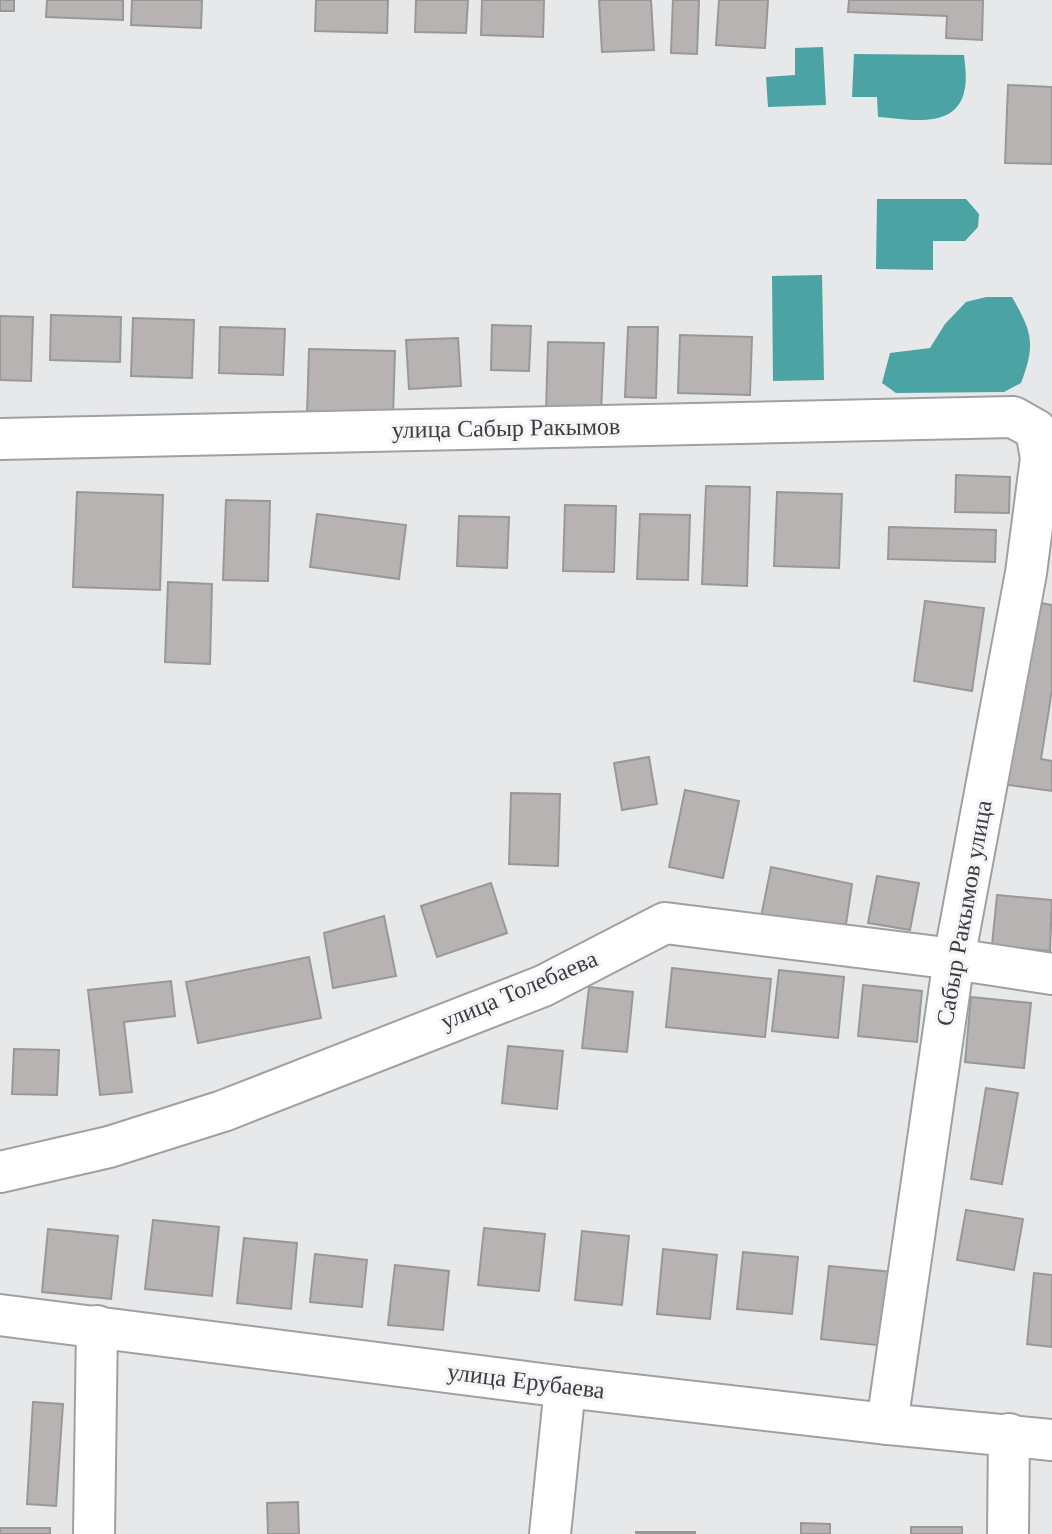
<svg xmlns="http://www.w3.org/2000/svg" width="1052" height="1534" font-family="Georgia,serif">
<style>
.water{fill:#4ca3a3}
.building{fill:#b6b3b2;stroke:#9a9897;stroke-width:2}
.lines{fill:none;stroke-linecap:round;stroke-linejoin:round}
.minor-casing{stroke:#9fa0a2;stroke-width:44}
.minor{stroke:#fff;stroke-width:40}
.labels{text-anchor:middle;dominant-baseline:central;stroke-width:6;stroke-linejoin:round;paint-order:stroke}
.street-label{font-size:24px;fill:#3c3c3d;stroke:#f4f5f8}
</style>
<rect width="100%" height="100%" fill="#e7e8ea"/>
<g class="water">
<path d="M 823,47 L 826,105 L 768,107 L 766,77 L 795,75 L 795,48 Z"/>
<path d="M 854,54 L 964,55 C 965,65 967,78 965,88 C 958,131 909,119 878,117 L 877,97 L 852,97 Z"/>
<path d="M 877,199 L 966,199 L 979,214 L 978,227 L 965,241 L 933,241 L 933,270 L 876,269 Z"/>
<path d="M 822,275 L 824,380 L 773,381 L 772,276 Z"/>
<path d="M 986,297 L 1012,297 C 1032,332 1036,344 1021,383 L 1004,392 L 896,393 L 882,383 L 890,353 L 930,348 L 945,324 L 966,302 Z"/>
</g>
<g class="building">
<rect x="0" y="0" width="14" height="11"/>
<path d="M 47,0 L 123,0 L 123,20 L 46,17 Z"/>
<path d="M 132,0 L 202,0 L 201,28 L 131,25 Z"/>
<path d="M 316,0 L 388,0 L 387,33 L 315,31 Z"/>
<path d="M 416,0 L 468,0 L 466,33 L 415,32 Z"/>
<path d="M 482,0 L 544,0 L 543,37 L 481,35 Z"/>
<path d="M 599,0 L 651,0 L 654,50 L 602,52 Z"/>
<path d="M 673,0 L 699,0 L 697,54 L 671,53 Z"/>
<path d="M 719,0 L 768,0 L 765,48 L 716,45 Z"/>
<path d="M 849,0 L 983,0 L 982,40 L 946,38 L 947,16 L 848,12 Z"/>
<path d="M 1008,85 L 1052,87 L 1052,164 L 1005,163 Z"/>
<path d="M 51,315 L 121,317 L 120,362 L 50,360 Z"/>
<path d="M 0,316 L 33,317 L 31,381 L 0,380 Z"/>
<path d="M 133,318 L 194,320 L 192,378 L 131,376 Z"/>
<path d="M 492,325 L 531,326 L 529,371 L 491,370 Z"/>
<path d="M 220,327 L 285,329 L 283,375 L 219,373 Z"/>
<path d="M 628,327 L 658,327 L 656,398 L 625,397 Z"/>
<path d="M 680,335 L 752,337 L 750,395 L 678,393 Z"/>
<path d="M 458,338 L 461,386 L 409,389 L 406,340 Z"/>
<path d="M 548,342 L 604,343 L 601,412 L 546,410 Z"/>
<path d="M 309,349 L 395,351 L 393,416 L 307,414 Z"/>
<path d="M 956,475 L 1010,477 L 1009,513 L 955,512 Z"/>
<path d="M 706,486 L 750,487 L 747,586 L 702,584 Z"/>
<path d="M 77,492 L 163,495 L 160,590 L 73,587 Z"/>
<path d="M 777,492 L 842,494 L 839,568 L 774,566 Z"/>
<path d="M 226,500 L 270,501 L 268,581 L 223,580 Z"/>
<path d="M 565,505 L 616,506 L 614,572 L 563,571 Z"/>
<path d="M 317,514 L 406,525 L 399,579 L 310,567 Z"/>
<path d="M 640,514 L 690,515 L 688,580 L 637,579 Z"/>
<path d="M 459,516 L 509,517 L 507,568 L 457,566 Z"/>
<path d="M 889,527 L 996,530 L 995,562 L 888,559 Z"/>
<path d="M 168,582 L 212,584 L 210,664 L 165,662 Z"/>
<path d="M 925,601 L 984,608 L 972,691 L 914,681 Z"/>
<path d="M 1029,601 L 1052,605 L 1052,690 L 1041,759 L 1052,761 L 1052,791 L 1001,784 Z"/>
<path d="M 649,757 L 657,804 L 622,810 L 614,763 Z"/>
<path d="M 685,790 L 739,801 L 723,878 L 669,867 Z"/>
<path d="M 511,793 L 560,794 L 558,866 L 509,864 Z"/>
<path d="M 771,867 L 852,884 L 845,931 L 761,917 Z"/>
<path d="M 877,876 L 919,883 L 910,930 L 868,923 Z"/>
<path d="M 491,883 L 507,933 L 437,957 L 421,906 Z"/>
<path d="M 997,895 L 1052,900 L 1050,951 L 992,945 Z"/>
<path d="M 384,916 L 396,976 L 333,988 L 324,933 Z"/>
<path d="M 309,957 L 321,1018 L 198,1043 L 186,982 Z"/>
<path d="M 672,968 L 771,979 L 765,1037 L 666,1027 Z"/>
<path d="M 779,970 L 844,977 L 838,1038 L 772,1031 Z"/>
<path d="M 171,981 L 175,1016 L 124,1022 L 132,1092 L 100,1095 L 88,990 Z"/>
<path d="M 863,985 L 922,991 L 917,1042 L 858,1036 Z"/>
<path d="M 589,987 L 633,992 L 627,1052 L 582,1048 Z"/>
<path d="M 971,997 L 1031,1003 L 1024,1068 L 965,1062 Z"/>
<path d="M 508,1046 L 563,1051 L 557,1109 L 502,1103 Z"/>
<path d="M 14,1049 L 59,1050 L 57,1095 L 12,1094 Z"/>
<path d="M 986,1088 L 1018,1093 L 1002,1184 L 971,1179 Z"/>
<path d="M 966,1210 L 1023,1219 L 1014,1270 L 957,1260 Z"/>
<path d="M 153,1220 L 219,1227 L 212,1296 L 145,1289 Z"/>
<path d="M 484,1228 L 545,1234 L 539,1291 L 478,1285 Z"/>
<path d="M 48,1229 L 118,1236 L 111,1299 L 42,1292 Z"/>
<path d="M 582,1231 L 629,1236 L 622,1305 L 575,1300 Z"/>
<path d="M 244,1238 L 297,1243 L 291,1309 L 237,1303 Z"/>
<path d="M 663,1249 L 717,1255 L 710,1319 L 657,1314 Z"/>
<path d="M 743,1252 L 798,1257 L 792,1314 L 737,1309 Z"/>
<path d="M 315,1254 L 367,1260 L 362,1307 L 310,1302 Z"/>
<path d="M 395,1265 L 449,1271 L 443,1330 L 388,1325 Z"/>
<path d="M 829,1266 L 893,1272 L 885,1346 L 821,1339 Z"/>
<path d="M 1034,1273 L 1052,1275 L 1052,1347 L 1027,1344 Z"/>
<path d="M 33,1402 L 63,1404 L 56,1506 L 27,1504 Z"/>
<path d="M 298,1502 L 299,1534 L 268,1534 L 267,1503 Z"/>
<path d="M 801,1523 L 830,1524 L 830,1534 L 801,1534 Z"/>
<rect x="911" y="1527" width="51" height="7"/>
<rect x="0" y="1528" width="50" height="6"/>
<rect x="636" y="1532" width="59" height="2"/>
</g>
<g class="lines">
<defs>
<g id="minor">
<path d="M 0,439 L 1013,417 L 1036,430 L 1041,458 L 1026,573 L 954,959 L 887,1424"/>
<path d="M 0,1172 L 109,1147 L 223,1111 L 543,986 L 665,923 L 954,959 L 1052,974"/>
<path d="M 0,1315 L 565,1387 L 887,1424 L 1052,1440"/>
<path d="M 94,1534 L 97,1326"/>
<path d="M 550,1534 L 565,1387"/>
<path d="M 1008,1534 L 1009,1434"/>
</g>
</defs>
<use href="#minor" class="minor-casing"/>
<use href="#minor" class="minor"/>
</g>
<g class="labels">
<g class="street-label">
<text transform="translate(506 428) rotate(-1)">улица Сабыр Ракымов</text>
<text transform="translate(964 913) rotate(-80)">Сабыр Ракымов улица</text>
<text transform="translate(519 990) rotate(-23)">улица Толебаева</text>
<text transform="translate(526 1381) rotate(7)">улица Ерубаева</text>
</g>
</g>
</svg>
